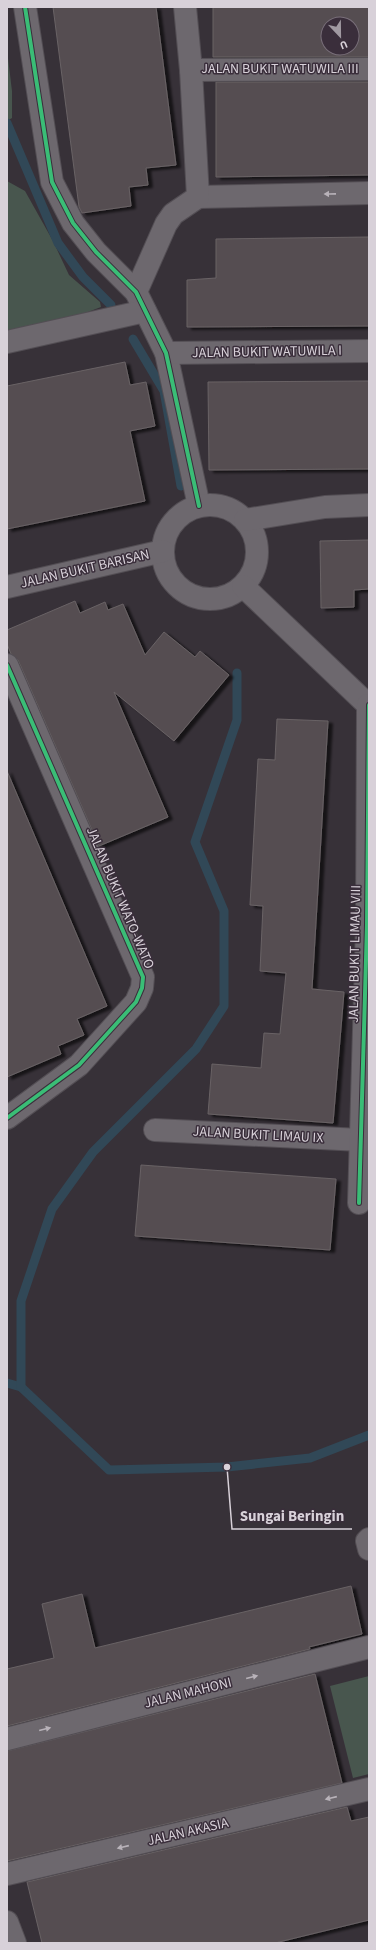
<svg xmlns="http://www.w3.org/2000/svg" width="376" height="1950" font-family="'Source Sans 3',sans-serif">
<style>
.green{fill:#48564e}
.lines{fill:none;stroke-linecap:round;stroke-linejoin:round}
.stream{stroke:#314857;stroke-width:9}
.building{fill:#554e51;stroke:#696265;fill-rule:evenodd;filter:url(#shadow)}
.street-casing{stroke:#534e54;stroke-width:24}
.street{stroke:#6d686e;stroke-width:22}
.cycleway-casing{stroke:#3a2e3b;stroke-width:6}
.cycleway{stroke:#3abd76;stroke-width:4}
.oneway{fill:#b8b2b9}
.labels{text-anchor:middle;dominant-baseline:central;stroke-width:3;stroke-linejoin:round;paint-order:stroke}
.street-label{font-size:14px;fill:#d8d1d9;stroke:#3a2e3b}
.leader{fill:none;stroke:#d8d1d9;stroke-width:1.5}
.callout-dot{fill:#d8d1d9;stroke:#3a2e3b;stroke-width:1.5}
.callout-label{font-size:15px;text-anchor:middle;font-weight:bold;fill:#d8d1d9;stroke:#3a2e3b;stroke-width:3;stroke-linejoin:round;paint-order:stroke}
</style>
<defs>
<filter id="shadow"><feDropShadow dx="4.5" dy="2.5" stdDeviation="1" flood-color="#0009"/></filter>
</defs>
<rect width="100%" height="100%" fill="#373138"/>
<g class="green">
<path d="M 7,50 L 12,91 L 12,118 L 7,121 Z"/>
<path d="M 7,181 L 25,191 L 53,241 L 69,275 L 100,302 L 101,307 L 59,323 L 7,335 Z"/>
<path d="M 369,1676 L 369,1774 L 353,1778 L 330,1686 Z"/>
</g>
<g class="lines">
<g class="stream">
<path d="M 7,123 L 58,243 L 83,277 L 111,305"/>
<path d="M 133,339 L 164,391 L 181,486"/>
<path d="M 7,1383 L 21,1387 L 109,1470 L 227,1467 L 310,1458 L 369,1435"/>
<path d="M 21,1387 L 21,1301 L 52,1209 L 93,1152 L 196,1049 L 224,1006 L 224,911 L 195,842 L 237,720 L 237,673"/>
</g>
</g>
<g class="building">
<path d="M 53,7 L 156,7 L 176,165 L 146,168 L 148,185 L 129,187 L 131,206 L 82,213 L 79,207 Z"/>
<path d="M 213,7 L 369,7 L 369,57 L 213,57 ZM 328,24 L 352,24 L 352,48 L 328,48 Z"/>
<path d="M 216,82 L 369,82 L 369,175 L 216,177 Z"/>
<path d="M 369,237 L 369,326 L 187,327 L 187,280 L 216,278 L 216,239 Z"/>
<path d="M 125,362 L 130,385 L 146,382 L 155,426 L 130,431 L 145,501 L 7,529 L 7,386 Z"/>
<path d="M 369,381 L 369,469 L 209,470 L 208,382 Z"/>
<path d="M 369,540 L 369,589 L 354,590 L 354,607 L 321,608 L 320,541 Z"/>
<path d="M 75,601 L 80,613 L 105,602 L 108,610 L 123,604 L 145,655 L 164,632 L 195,657 L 200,651 L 229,675 L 174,741 L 114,692 L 168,817 L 99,846 L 18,660 L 11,654 L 7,644 L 7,630 Z"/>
<path d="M 277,719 L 328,721 L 312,989 L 344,992 L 333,1123 L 208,1114 L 212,1064 L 261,1068 L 264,1033 L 280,1034 L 286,973 L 260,971 L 263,906 L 250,905 L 258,759 L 275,760 Z"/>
<path d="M 7,771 L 107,1006 L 77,1019 L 84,1035 L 58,1046 L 61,1054 L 7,1077 Z"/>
<path d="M 141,1165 L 336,1179 L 330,1250 L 135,1236 Z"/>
<path d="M 351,1586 L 362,1634 L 309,1647 L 310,1649 L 7,1726 L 7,1669 L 54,1658 L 42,1604 L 82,1594 L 95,1648 Z"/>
<path d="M 315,1674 L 342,1783 L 7,1861 L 7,1751 Z"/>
<path d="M 347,1807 L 351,1821 L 369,1817 L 369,1920 L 275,1943 L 42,1943 L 27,1882 Z"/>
</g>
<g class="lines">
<defs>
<g id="street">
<path d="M 25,7 L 52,182 L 73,223 L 96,252 L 136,292 L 166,353 L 199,506"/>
<path d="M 191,70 L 369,69"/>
<path d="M 198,197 L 369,193"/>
<path d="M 136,292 L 166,224 L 173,214 L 198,197 L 191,70 L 185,7"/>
<path d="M 7,342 L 145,311"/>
<path d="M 166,353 L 369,351"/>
<circle cx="210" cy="552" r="47"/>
<path d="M 245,520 L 325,507 L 369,505"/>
<path d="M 243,586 L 368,705"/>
<path d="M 7,587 L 163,551"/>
<path d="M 7,665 L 143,977 L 142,988 L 136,1002 L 79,1065 L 7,1118"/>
<path d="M 155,1130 L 361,1140"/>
<path d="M 359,1203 L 367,925 L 368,705"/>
<path d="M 369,1539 L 367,1541 L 369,1549"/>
<path d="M 7,1739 L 369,1647"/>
<path d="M 7,1874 L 369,1789"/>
<path d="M 7,1922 L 15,1943"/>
</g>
</defs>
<use href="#street" class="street-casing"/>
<use href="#street" class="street"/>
<defs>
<g id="cycleway">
<path d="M 25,7 L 52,182 L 73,223 L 96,252 L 136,292 L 166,353 L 199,506"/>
<path d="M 7,665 L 143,977 L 142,988 L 136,1002 L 79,1065 L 7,1118"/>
<path d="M 359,1203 L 367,925 L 369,705"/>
</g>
</defs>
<use href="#cycleway" class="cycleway-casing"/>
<use href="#cycleway" class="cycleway"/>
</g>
<defs><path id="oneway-solid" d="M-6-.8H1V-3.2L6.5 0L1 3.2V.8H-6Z"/></defs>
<g class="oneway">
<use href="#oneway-solid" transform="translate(330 194) rotate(179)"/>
<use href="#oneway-solid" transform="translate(252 1677) rotate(-14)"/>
<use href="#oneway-solid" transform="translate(45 1729) rotate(-14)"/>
<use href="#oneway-solid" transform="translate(331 1798) rotate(167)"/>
<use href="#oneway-solid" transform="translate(123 1847) rotate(167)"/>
</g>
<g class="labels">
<g class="street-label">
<text x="280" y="69">JALAN BUKIT WATUWILA III</text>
<text transform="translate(267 352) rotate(-1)">JALAN BUKIT WATUWILA I</text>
<text transform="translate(85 569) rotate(-13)">JALAN BUKIT BARISAN</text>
<text transform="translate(120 898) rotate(67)">JALAN BUKIT WATO-WATO</text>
<text transform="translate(355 954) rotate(-89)">JALAN BUKIT LIMAU VIII</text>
<text transform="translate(258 1135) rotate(3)">JALAN BUKIT LIMAU IX</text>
<text transform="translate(188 1693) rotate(-14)">JALAN MAHONI</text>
<text transform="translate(188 1832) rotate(-13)">JALAN AKASIA</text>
</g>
</g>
<path class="leader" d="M227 1467L232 1529H352"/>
<circle class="callout-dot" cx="227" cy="1467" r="4"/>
<g class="callout-label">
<text x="292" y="1521">Sungai Beringin</text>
</g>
<rect width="376" height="1950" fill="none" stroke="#d8d1d9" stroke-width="16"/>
<g transform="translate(340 36) rotate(158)"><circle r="19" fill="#3a2e3b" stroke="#796f7a"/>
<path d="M0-3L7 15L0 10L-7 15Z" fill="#a099a1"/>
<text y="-6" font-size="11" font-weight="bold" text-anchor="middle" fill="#d8d1d9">U</text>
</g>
</svg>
